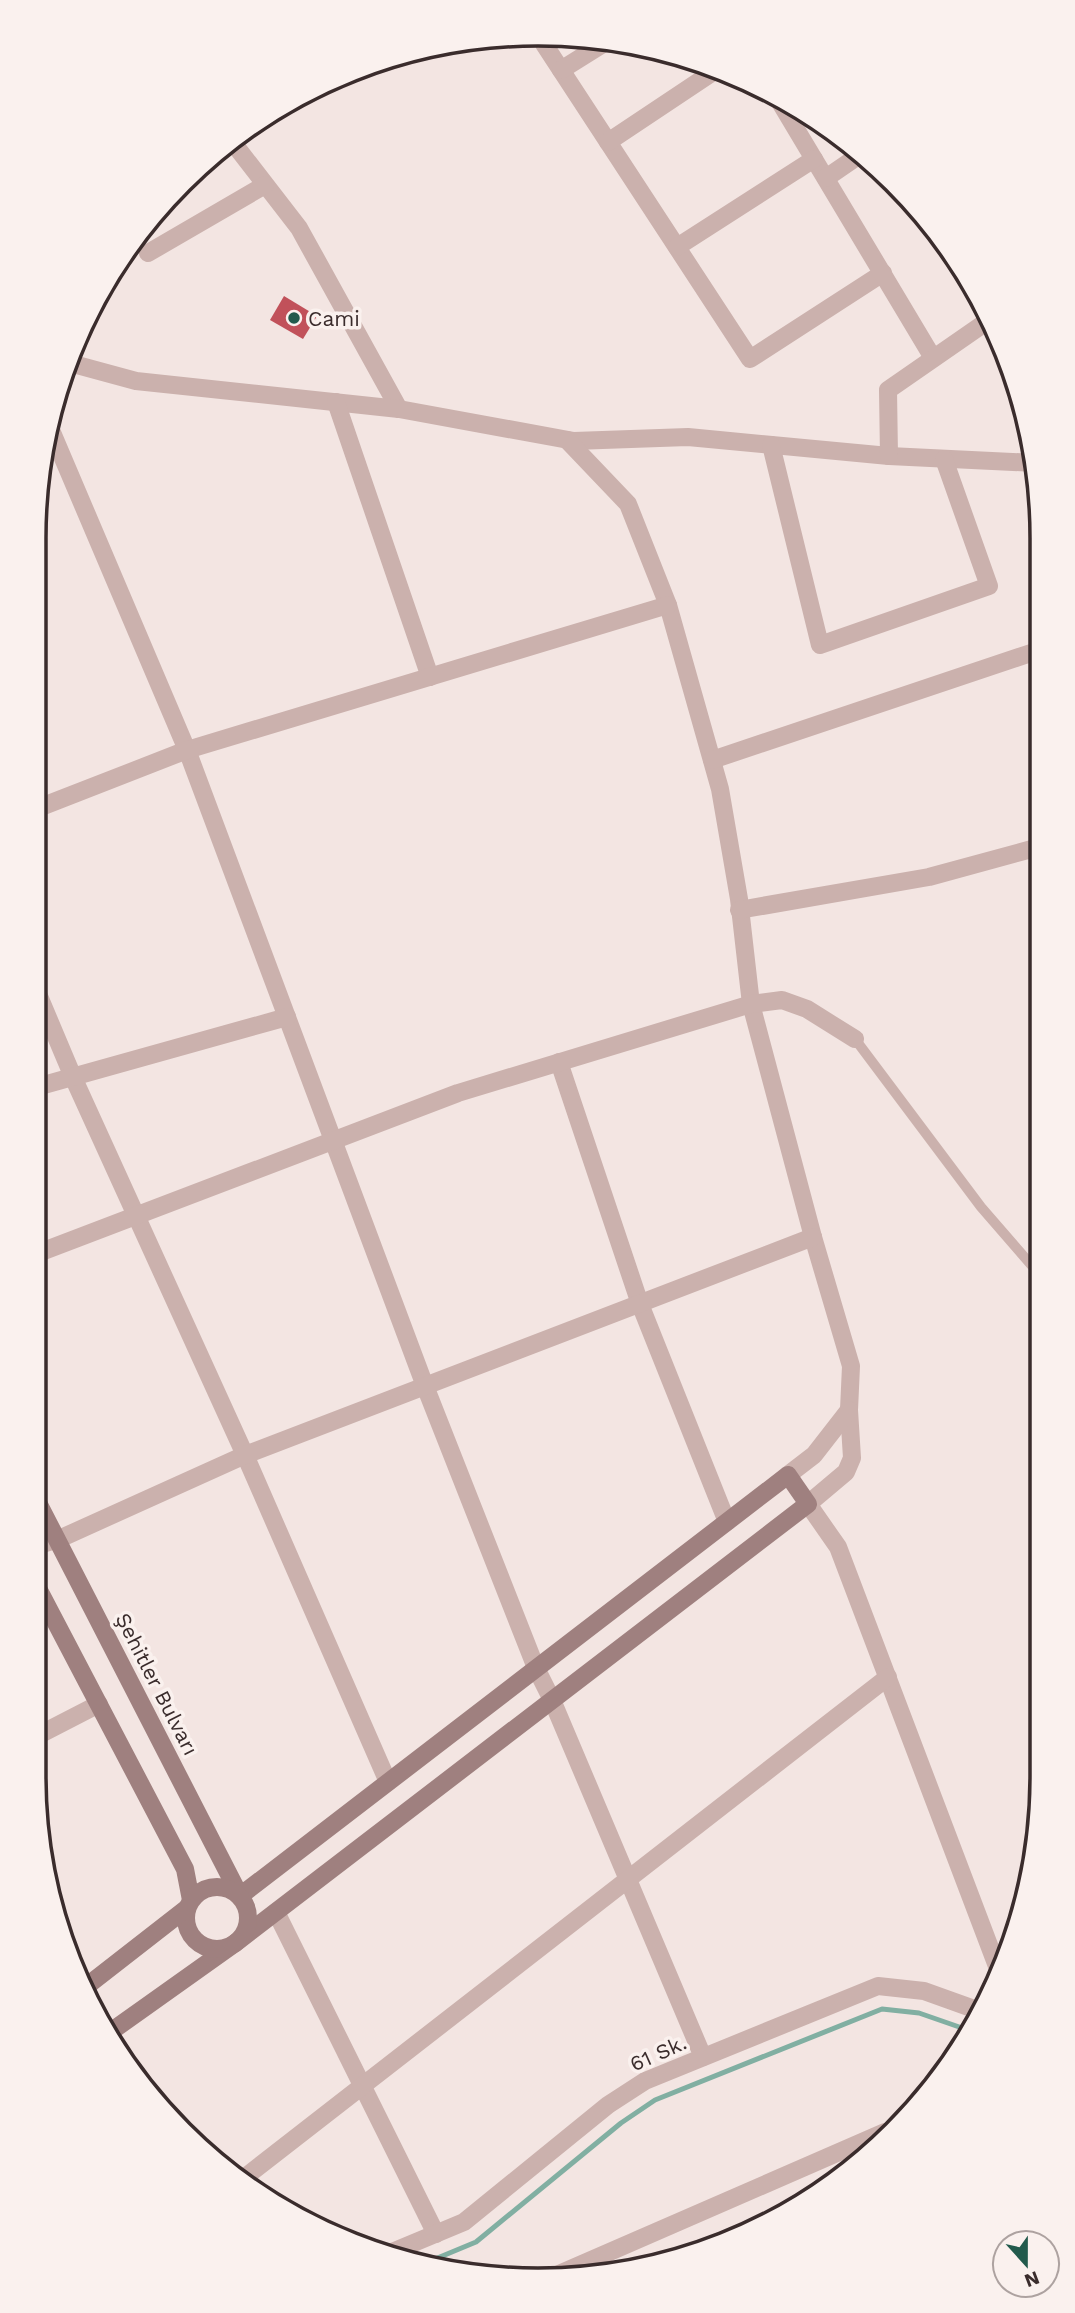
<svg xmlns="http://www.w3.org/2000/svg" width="1075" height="2313" font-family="'Work Sans',sans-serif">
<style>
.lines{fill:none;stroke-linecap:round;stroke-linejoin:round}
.stream{stroke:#81afa2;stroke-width:5}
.building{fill:#c1515a}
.service{stroke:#cbb1ad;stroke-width:10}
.minor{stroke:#cbb1ad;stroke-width:18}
.secondary{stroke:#9f807f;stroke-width:18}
.poi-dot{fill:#225a4c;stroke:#faf1ee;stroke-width:2.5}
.labels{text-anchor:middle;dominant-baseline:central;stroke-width:7;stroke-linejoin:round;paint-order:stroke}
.poi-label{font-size:21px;fill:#3a2c2c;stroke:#faf1ee;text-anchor:start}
.street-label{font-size:21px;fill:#3a2c2c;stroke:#faf1ee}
.rim{fill:none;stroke:#3a2c2c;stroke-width:3.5}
</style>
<rect width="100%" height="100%" fill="#f3e5e2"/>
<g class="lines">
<path class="stream" d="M 423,2264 L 476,2242 L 621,2123 L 655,2100 L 882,2009 L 919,2013 L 965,2029"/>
</g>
<path class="building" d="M 284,296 L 317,316 L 303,339 L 270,320 Z"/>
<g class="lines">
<path class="service" d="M 855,1039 L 981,1207 L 1040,1275"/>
<g class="minor">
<path d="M 544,44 L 750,359 L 883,273"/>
<path d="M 561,70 L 609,40"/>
<path d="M 778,99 L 933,358"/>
<path d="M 231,140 L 299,228 L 399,409"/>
<path d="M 608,142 L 719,68"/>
<path d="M 826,178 L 861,154"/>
<path d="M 677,247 L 814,159"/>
<path d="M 148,253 L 265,185"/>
<path d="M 66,362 L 136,381 L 399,409 L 574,441 L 688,437 L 889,456 L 1035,463"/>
<path d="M 336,402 L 430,677"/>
<path d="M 48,423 L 187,750 L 425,1386 L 536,1668 L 552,1700 L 703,2057"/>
<path d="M 567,440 L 628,504 L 668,605 L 720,789 L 739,899 L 751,1004 L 813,1237 L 851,1366 L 849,1410 L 852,1458 L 846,1472 L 808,1504 L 838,1547 L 1000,1974"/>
<path d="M 771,445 L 820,645 L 989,586 L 944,459"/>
<path d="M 889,456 L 888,390 L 989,320"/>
<path d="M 712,760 L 1034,652 L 1038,656"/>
<path d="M 33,810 L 187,750 L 668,605"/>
<path d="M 739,910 L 929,877 L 1039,847"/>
<path d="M 33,982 L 73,1077 L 245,1455 L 388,1782"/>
<path d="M 559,1062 L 640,1304 L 727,1522"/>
<path d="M 33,1088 L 287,1017"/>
<path d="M 33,1255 L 458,1093 L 751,1004 L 782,1000 L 807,1009 L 855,1039"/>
<path d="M 788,1475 L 814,1455 L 849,1410"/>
<path d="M 33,1547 L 59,1539 L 245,1455 L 813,1237"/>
<path d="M 33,1738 L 99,1704"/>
<path d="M 276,1912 L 436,2234"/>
<path d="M 244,2178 L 888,1677"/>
<path d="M 392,2252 L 464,2222 L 608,2105 L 645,2081 L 878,1986 L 924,1991 L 977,2010"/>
<path d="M 559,2274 L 885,2132"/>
</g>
<g class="secondary">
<path d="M 33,1493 L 240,1896 L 788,1475 L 808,1504 L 234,1944 L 106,2035"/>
<path d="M 33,1579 L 185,1869 L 191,1900"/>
<circle cx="217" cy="1918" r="31"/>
<path d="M 83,1989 L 187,1908"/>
</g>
</g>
<circle class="poi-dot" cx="294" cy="318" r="7"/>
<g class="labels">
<g class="poi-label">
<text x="308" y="318">Cami</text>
</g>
<g class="street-label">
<text transform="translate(157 1684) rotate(63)">Şehitler Bulvarı</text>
<text transform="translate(658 2053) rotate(-24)">61 Sk.</text>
</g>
</g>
<path d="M0 0H1075V2313H0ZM538 46H538A492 492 0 0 1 1030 538V1776A492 492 0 0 1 538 2268H538A492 492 0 0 1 46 1776V538A492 492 0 0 1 538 46Z" fill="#faf1ee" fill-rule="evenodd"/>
<path class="rim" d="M538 46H538A492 492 0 0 1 1030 538V1776A492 492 0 0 1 538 2268H538A492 492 0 0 1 46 1776V538A492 492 0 0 1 538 46Z"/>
<g transform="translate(1026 2264) rotate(159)"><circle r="33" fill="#faf1ee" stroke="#ada2a0" stroke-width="2"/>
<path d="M0-5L12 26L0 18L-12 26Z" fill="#225a4c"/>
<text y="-10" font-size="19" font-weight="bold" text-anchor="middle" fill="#3a2c2c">N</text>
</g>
</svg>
